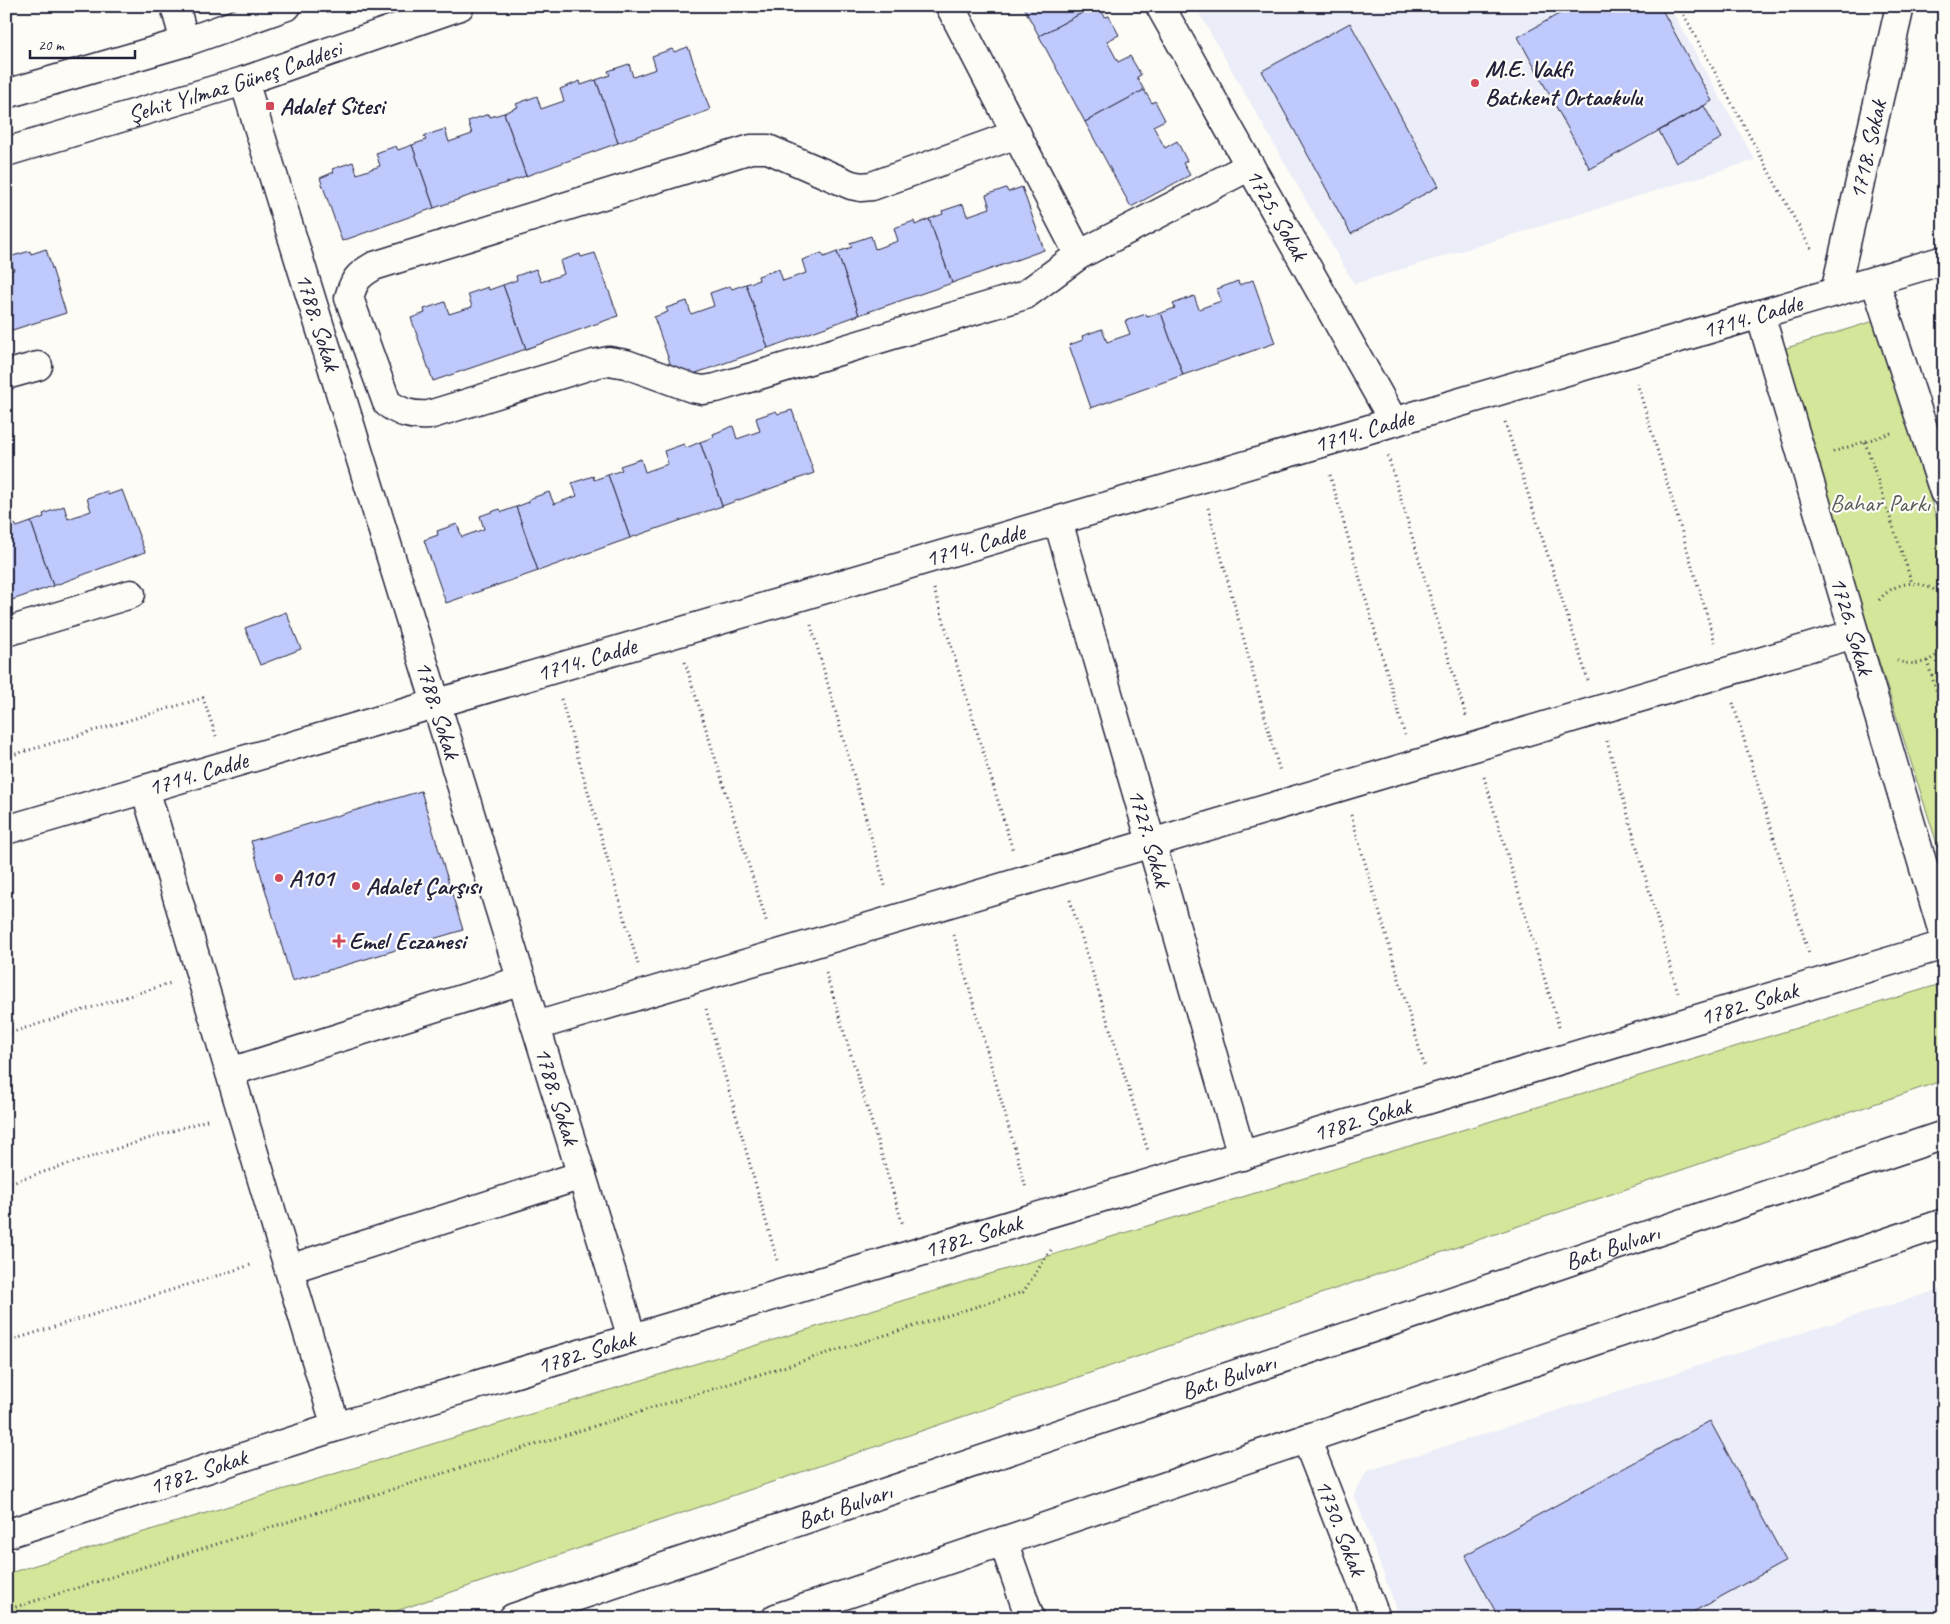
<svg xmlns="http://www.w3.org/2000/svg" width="1950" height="1624" font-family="Caveat,sans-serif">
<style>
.built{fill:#ebedf8}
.green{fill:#d3e69a;stroke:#7a846a}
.building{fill:#c0c9fb;stroke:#22223b}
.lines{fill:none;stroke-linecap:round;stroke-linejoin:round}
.street-casing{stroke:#22223b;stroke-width:31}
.secondary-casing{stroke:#22223b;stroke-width:31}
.primary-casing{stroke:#22223b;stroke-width:31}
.path{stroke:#22223b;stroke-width:3;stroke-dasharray:1 4;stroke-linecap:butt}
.street{stroke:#fdfcf7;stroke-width:28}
.secondary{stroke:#fdfcf7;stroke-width:28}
.primary{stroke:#fdfcf7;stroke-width:28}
.poi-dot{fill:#d1495b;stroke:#fdfcf7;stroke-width:2}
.labels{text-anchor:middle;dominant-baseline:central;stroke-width:4.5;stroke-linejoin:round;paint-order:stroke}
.poi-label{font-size:24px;font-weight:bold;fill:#22223b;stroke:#fdfcf7;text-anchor:start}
.street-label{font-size:24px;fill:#22223b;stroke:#fdfcf7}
.park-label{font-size:24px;fill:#575d58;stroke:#fdfcf7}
</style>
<rect width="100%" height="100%" fill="#fdfcf7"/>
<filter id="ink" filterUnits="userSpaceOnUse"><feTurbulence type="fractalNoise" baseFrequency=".02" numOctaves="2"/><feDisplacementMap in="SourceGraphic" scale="10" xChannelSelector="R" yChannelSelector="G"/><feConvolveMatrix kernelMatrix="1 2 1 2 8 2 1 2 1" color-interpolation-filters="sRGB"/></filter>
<g filter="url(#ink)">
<g class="built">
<path d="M 1195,6 L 1669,6 L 1755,160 L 1354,284 Z"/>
<path d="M 1944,1288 L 1944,1618 L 1400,1618 L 1354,1494 L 1367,1471 Z"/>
</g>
<g class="green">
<path d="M 1874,321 L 1944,542 L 1944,866 L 1780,350 Z"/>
<path d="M 1944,983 L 1944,1080 L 376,1618 L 6,1618 L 6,1574 Z"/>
</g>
<g class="building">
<path d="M 1023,6 L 1095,6 L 1039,36 Z"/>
<path d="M 1095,6 L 1099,6 L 1105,17 L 1109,16 L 1119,35 L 1107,41 L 1118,62 L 1130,56 L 1141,75 L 1137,77 L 1144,90 L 1085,122 L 1039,36 Z"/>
<path d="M 1573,6 L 1660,6 L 1712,101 L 1590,169 L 1518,37 Z"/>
<path d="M 1350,23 L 1439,186 L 1351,234 L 1262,71 Z"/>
<path d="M 688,47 L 710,110 L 618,143 L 596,80 L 610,75 L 608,71 L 629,64 L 633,77 L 656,69 L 652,56 L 672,49 L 674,52 Z"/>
<path d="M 596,80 L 618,143 L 526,176 L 504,113 L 518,107 L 516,104 L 537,96 L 541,109 L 564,101 L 560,89 L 580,81 L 581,85 Z"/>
<path d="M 1144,90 L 1152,103 L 1155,101 L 1165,120 L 1153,126 L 1165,148 L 1177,141 L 1187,161 L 1183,163 L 1190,175 L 1131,207 L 1085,122 Z"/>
<path d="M 1704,106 L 1722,138 L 1676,163 L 1659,131 Z"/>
<path d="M 504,113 L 526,176 L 434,208 L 412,145 L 426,140 L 424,136 L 445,129 L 449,142 L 472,134 L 468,121 L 489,114 L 490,117 Z"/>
<path d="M 412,145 L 434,208 L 342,241 L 320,178 L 334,172 L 332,169 L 353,162 L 357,174 L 380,166 L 376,153 L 396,146 L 398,150 Z"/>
<path d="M 1022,187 L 1044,250 L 952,283 L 929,219 L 943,214 L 942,211 L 963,204 L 967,216 L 990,208 L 986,195 L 1006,188 L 1008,192 Z"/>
<path d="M 929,219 L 952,283 L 859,315 L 837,252 L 852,247 L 850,243 L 871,236 L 875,249 L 898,241 L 894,228 L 914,221 L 915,225 Z"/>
<path d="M 46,249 L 66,313 L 6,332 L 6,272 L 14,270 L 9,257 L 30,251 L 31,254 Z"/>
<path d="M 837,252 L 859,315 L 768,348 L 746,284 L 759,280 L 758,276 L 779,269 L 783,281 L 806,273 L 802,260 L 822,253 L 824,257 Z"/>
<path d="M 595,253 L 618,316 L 526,349 L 503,285 L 517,280 L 516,276 L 536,269 L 541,282 L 564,274 L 560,261 L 580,254 L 581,257 Z"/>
<path d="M 1253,280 L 1275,343 L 1183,375 L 1161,313 L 1175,308 L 1173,304 L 1194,296 L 1199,309 L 1221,301 L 1217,289 L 1238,281 L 1239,285 Z"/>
<path d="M 746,284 L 768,348 L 676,380 L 654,317 L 668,312 L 666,308 L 687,301 L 691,314 L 714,306 L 710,293 L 730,286 L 732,289 Z"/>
<path d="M 503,285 L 526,349 L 433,381 L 411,318 L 425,313 L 424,309 L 445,302 L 449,314 L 472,307 L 468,294 L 488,287 L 489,290 Z"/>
<path d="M 1161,313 L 1183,375 L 1091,408 L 1069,345 L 1083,340 L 1082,336 L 1102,329 L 1107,342 L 1130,334 L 1125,321 L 1146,314 L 1147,317 Z"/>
<path d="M 792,410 L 814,473 L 722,506 L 700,442 L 714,437 L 713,434 L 733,426 L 737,439 L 760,431 L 756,418 L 776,411 L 778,414 Z"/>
<path d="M 700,442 L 722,506 L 630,538 L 608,475 L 622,470 L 620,466 L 641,459 L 645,472 L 668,464 L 664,451 L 684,444 L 686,448 Z"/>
<path d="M 608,475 L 630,538 L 538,571 L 516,507 L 529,502 L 529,499 L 549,492 L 554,504 L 577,496 L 572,483 L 593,476 L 594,480 Z"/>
<path d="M 122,490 L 145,552 L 53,586 L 31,522 L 44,517 L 43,514 L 64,506 L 68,519 L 91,511 L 87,498 L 107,491 L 108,495 Z"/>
<path d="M 516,507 L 538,571 L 446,603 L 424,540 L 438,535 L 437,531 L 457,524 L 462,537 L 484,529 L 480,516 L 500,509 L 502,512 Z"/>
<path d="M 31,522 L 53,586 L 6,602 L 6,527 L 15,524 L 17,527 Z"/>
<path d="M 286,612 L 301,649 L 260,665 L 245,628 Z"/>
<path d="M 421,791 L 463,930 L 292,981 L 251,841 Z"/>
<path d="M 1710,1421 L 1786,1561 L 1682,1618 L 1499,1618 L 1465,1555 Z"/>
</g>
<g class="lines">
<defs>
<g id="street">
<path d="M 175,6 L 185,42"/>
<path d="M 950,6 L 1079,255"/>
<path id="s1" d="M 1160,6 L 1394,422"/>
<path id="s2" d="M 244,81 L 632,1338"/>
<path d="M 1017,134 L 872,186 L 861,187 L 851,185 L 768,149 L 751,149 L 374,266 C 358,275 354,280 349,298 L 387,403 C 401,413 412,416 429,415 L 594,364 L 609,361 L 626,364 L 692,388 L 703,390 L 716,388 L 1025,295 L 1079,255 L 1250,166"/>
<path d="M 1875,281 L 1944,492"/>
<path id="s3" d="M 1835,292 L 1900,6"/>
<path id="s4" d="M 1760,314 L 1944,936"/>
<path d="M 6,375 L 38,366"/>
<path id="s5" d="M 1058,521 L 1242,1156"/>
<path d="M 6,632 L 131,594"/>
<path d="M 145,789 L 336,1427"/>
<path d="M 536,1026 L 1854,634"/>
<path d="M 230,1072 L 522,980"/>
<path d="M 289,1269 L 582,1175"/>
<path id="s6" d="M 6,1534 L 336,1427 L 1944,945"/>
</g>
<g id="secondary">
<path d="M 6,94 L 185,42 L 287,6"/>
<path id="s7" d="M 6,152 L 244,81 L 460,6"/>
<path id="s8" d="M 6,830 L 1944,260"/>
<path id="s9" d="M 1306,1438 L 1376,1618"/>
<path d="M 1003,1541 L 1030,1618"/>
</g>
<g id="primary">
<path id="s10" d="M 513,1618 L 1944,1135"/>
<path d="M 776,1618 L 1944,1223"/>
</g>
</defs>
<use href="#street" class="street-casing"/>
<use href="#secondary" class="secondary-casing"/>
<use href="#primary" class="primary-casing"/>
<g class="path">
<path d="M 1679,6 L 1811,249"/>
<path d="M 1637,383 L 1715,642"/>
<path d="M 1505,422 L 1588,680"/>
<path d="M 1865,442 L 1912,583"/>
<path d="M 1833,452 L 1891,433"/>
<path d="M 1388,456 L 1466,716"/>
<path d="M 1330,475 L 1405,735"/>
<path d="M 1208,508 L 1280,772"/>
<path d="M 934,589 L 1013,851"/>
<path d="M 1879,600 C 1897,579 1923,578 1944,597"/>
<path d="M 811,625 L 886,889"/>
<path d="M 1897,660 C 1913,668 1932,662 1944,649"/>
<path d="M 1927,661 L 1944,715"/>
<path d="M 685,662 L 767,923"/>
<path d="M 561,699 L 638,964"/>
<path d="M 1733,703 L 1809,954"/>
<path d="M 1607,741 L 1678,993"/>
<path d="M 6,757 L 203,698 L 216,736"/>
<path d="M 1484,777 L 1559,1027"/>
<path d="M 1351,815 L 1425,1068"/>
<path d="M 1070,900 L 1148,1151"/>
<path d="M 954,935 L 1026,1188"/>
<path d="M 826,973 L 903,1225"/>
<path d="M 706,1009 L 777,1260"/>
<path d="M 6,1034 L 171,983"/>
<path d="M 6,1184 L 210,1119"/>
<path d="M 6,1342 L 254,1264"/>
<path d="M 6,1595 L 11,1609"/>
<path d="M 6,1610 L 1023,1292 L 1053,1247"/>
</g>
<use href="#street" class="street"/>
<use href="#secondary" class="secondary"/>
<use href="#primary" class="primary"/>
</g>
</g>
<g class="poi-dot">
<circle cx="1475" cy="83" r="5"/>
<rect x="265" y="101" width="10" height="10" rx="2.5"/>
<circle cx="279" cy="878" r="5"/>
<circle cx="356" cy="886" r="5"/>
<path d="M336.5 933.5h5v5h5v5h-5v5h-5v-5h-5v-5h5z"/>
</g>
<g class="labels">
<g class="poi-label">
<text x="1485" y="69">M.E. Vakfı<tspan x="1485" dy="28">Batıkent Ortaokulu</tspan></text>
<text x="280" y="106">Adalet Sitesi</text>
<text x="289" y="878">A101</text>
<text x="366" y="886">Adalet Çarşısı</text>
<text x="349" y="941">Emel Eczanesi</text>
</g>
<g class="street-label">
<text stroke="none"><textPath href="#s7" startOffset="239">Şehit Yılmaz Güneş Caddesi</textPath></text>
<text stroke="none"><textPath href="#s3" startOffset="146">1718. Sokak</textPath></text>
<text stroke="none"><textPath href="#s1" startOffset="239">1725. Sokak</textPath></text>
<text stroke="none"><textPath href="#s8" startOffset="1820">1714. Cadde</textPath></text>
<text stroke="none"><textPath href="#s2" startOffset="252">1788. Sokak</textPath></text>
<text stroke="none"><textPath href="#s8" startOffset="1415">1714. Cadde</textPath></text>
<text stroke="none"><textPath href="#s8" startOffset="1010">1714. Cadde</textPath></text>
<text stroke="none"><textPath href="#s4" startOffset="325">1726. Sokak</textPath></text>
<text stroke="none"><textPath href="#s8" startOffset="605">1714. Cadde</textPath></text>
<text stroke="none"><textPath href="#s2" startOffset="658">1788. Sokak</textPath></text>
<text stroke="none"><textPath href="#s8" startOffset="200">1714. Cadde</textPath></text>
<text stroke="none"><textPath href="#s5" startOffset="330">1727. Sokak</textPath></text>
<text stroke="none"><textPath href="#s6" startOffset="1822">1782. Sokak</textPath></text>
<text stroke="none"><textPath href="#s2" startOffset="1062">1788. Sokak</textPath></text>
<text stroke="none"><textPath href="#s6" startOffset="1418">1782. Sokak</textPath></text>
<text stroke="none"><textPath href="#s6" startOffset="1012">1782. Sokak</textPath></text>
<text stroke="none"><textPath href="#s10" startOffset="1160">Batı Bulvarı</textPath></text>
<text stroke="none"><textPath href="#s6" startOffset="608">1782. Sokak</textPath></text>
<text stroke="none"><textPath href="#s10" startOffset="755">Batı Bulvarı</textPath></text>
<text stroke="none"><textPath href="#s6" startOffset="202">1782. Sokak</textPath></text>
<text stroke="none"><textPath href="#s10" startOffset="350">Batı Bulvarı</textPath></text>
<text stroke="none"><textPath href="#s9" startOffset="96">1730. Sokak</textPath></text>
</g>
<g class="park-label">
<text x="1880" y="503">Bahar Parkı</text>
</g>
</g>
<rect width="1950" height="1624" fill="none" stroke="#fdfcf7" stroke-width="25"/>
<rect x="12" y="12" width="1925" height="1599" fill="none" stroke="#22223b" stroke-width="2" filter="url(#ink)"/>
<path d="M30 50v8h105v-8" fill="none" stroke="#22223b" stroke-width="2.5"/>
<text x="38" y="50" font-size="15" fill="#22223b" stroke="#fdfcf7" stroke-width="4" paint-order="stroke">20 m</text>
</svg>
